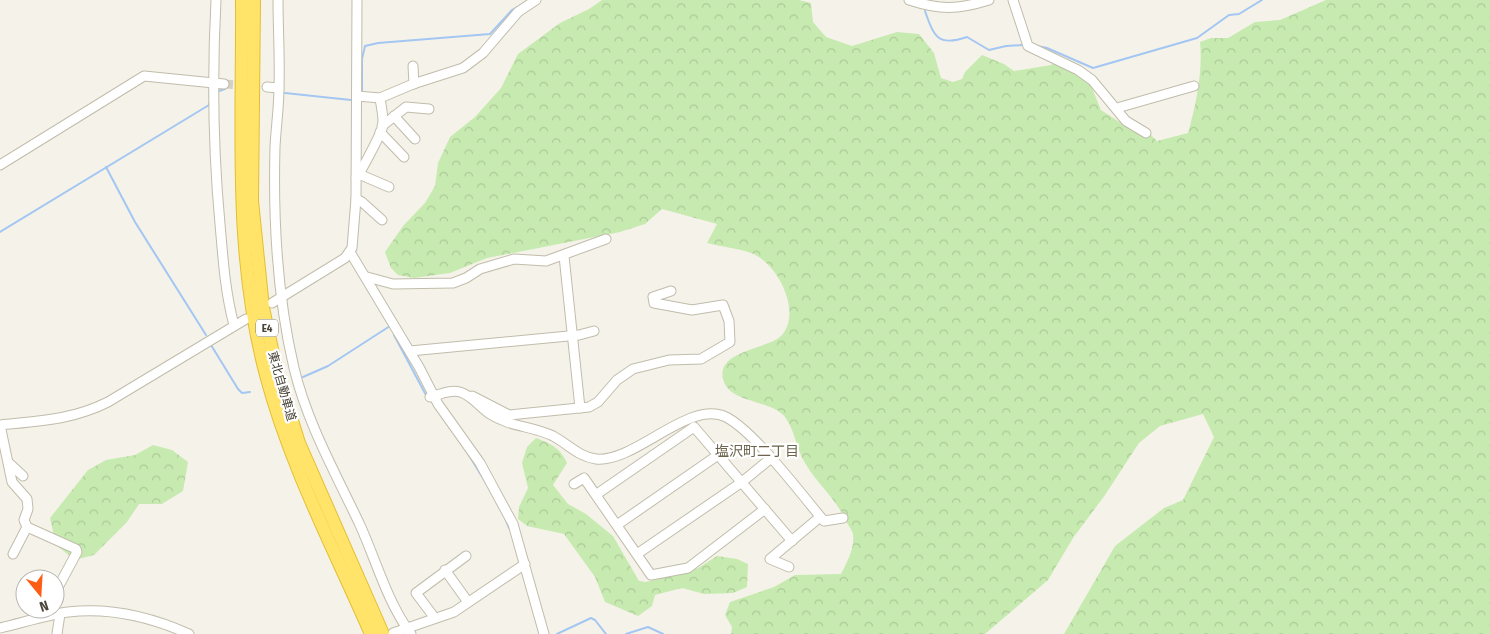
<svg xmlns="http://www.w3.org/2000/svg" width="1490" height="634" font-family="'Fira Sans Condensed','Noto Sans JP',sans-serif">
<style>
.forest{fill:url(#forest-crowns)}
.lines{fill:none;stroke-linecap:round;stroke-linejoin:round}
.stream{stroke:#a3c6f3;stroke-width:2}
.minor-tunnel{stroke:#d3d0c5;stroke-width:9;stroke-dasharray:9 4.5;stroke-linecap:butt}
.minor-casing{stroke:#c1bcab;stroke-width:11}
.highway-casing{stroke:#e3be34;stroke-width:14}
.minor{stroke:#fff;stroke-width:9}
.highway{stroke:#ffe469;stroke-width:12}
.labels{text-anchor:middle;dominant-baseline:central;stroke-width:4.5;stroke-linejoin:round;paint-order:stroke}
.shield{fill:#fff;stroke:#807c73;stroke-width:1}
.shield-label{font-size:11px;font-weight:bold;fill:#494437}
.street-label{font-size:12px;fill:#494437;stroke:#fff}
.neighbourhood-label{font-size:14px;fill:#6c644d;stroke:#fff}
</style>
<defs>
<pattern id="forest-crowns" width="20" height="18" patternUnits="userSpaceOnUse" patternTransform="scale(1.25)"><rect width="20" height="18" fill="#c7eab0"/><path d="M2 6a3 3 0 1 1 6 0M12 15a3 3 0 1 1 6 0" fill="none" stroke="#acca98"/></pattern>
</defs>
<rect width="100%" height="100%" fill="#f5f3e9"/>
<g class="forest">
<path d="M 602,0 L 799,0 L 811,3 L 813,22 L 826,37 L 852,46 L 897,32 L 919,34 L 934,53 L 941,78 L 953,82 L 962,79 L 965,72 L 982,55 L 1004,64 L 1014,71 L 1051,65 L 1053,63 L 1080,72 L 1090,83 L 1101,110 L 1124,125 L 1146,130 L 1157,141 L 1188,133 C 1196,105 1203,71 1200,42 L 1211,38 L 1228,38 L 1255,22 L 1280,20 L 1326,0 L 1490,0 L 1490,634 L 1064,634 L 1115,546 L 1164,508 L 1183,500 L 1214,437 L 1203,414 L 1160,426 L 1139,443 L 1105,495 L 1073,538 L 1048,580 L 985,634 L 731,634 L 732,627 L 725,615 L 730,602 L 774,587 L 795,575 L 841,574 C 847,562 855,548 853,534 C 852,530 848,525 846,521 C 835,497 817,484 805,463 C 796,449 795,430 785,417 C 771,399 729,404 723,379 C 716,350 770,349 782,335 C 802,312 778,263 751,253 C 738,248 721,247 707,243 L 717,224 L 662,209 L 645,224 L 620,232 L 487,258 L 450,273 L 414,278 L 398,275 L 391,268 L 385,252 L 403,226 L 425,203 L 435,186 L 438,163 L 450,137 L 475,117 L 501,88 L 518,54 L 560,23 L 589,9 Z"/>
<path d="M 536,438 C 552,444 560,448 567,463 L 553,485 L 568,504 L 586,514 L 613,536 L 639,581 L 646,582 L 698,568 L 717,556 L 737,559 L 748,564 L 747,587 L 733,593 L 704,594 L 682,588 L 655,595 L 652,606 L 638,616 L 605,602 L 595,577 L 564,534 L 527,526 L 518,519 L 519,507 L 528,488 L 522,463 L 527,447 Z"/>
<path d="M 153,445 L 172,450 L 188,462 L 183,491 L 162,504 L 139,504 L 127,522 L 94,555 L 75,560 L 56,545 L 50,518 L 88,470 L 106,460 L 135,455 Z"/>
</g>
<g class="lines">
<g class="stream">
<path d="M 925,11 C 934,37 938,47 967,37 L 989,50 L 1006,46 L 1023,45"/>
<path d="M 1037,46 L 1047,48 L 1093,68 L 1197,38 L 1229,15 L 1239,14 L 1262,0"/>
<path d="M 362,91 L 362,59 L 365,46 L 378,43 L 490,34 L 512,10 L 521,5"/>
<path d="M 216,92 L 225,89"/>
<path d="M 285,93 L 351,100"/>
<path d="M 106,167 L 135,222 L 206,335"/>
<path d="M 0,232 L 209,105 L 210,101"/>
<path d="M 394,335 L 427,397"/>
<path d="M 211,345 L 238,389 L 242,393 L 250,392"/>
<path d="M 303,377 L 328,366 L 390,326"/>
<path d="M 464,447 L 489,488"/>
<path d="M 505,518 L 509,528"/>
<path d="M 557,634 L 591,618 L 595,620 L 606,634"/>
<path d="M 626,634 L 648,627 L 663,634"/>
</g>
<path class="minor-tunnel" d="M 224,84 L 267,87"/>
<defs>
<g id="minor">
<path d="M 216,0 C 212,75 213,149 220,224 C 223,258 225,292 234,325"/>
<path d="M 278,0 C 278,29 280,58 279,87 C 279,107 276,127 275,147 C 273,221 277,296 294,368 C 307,423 336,474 360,525 C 376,560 387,602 411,634"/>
<path d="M 909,0 C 940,10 957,10 989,0"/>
<path d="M 1013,0 L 1028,46 L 1078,70 L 1092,80 L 1126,121 L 1146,133"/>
<path d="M 413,66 L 414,84"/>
<path d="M 267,87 L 279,88"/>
<path d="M 357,96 L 380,98 L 413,84 L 463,68 L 483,53 L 518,12 L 536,0"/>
<path d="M 1117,108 L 1194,86"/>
<path d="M 394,116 L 415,139"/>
<path d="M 382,126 L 406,107 L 429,109"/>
<path d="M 380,132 L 404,157"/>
<path d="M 0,165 L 144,76 L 224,84"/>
<path d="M 361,175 L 389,187"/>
<path d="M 356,178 C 359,176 380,135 382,129 C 385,120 381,107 380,98"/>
<path d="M 356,199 L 362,202 L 382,220"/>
<path d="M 350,252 L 419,367 L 438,404 L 480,463 L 513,524 L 544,634"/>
<path d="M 564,256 L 580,408"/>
<path d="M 367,277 L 393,284 L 453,283 L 466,278 L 480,269 L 514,259 L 546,261 L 606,239"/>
<path d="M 272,303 L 345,258 L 352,248 L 356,199 L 357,0"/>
<path d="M 410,351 L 579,335 L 594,331"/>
<path d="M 472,396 L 509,415 L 589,407 L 598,402 L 617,380 L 633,369 L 669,360 L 701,359 L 730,342 L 729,321 L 723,305 L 692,310 L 654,303 L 653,297 L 671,291"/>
<path d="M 430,397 C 440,395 449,389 460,392 C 471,395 480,407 490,414 C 510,427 533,426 553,436 C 568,444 579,457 596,459 C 635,463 689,399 726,417 C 755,432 801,494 824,521 L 843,518"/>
<path d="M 9,463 L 23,476"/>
<path d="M 574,484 L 584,478 L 651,575 L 688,568 L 765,509"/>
<path d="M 597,494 L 694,427 L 792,541"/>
<path d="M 617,525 L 718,455"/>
<path d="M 13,554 L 27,527"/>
<path d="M 637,554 L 742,482 L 770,459"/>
<path d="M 789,567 L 770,559 L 820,517"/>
<path d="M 445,570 L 468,602"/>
<path d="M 55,593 L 77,552 L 76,549 L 27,527 L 24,520 L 28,509 L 27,499 L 12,482 L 0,425 C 39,421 72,420 108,402 L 246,319"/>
<path d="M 434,617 L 416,593 L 466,556"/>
<path d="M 0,628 C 22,623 46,615 68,612 C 110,607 151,617 189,634"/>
<path d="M 393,633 L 454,612 L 525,564"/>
<path d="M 57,634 L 60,614"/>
</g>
<g id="highway">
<path d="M 242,0 C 243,126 233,252 266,375 C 290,466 334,549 371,634"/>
<path d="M 254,0 L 252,201 L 263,308 L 277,372 L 299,443 L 383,634"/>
</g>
</defs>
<use href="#minor" class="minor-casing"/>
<use href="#highway" class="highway-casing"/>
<use href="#minor" class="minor"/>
<use href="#highway" class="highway"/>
</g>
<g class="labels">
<rect class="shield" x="256" y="319.5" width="22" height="17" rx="4"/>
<g class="shield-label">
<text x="267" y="328">E4</text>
</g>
<g class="street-label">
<text transform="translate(282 386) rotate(74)">東北自動車道</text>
</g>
<g class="neighbourhood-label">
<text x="757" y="451">塩沢町二丁目</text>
</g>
</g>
<g transform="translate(40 594) rotate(162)"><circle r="24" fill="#ffffff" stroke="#b6b4af"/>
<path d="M0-4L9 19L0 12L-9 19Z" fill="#ff5d15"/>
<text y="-8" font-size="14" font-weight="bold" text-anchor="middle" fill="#494437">N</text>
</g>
</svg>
